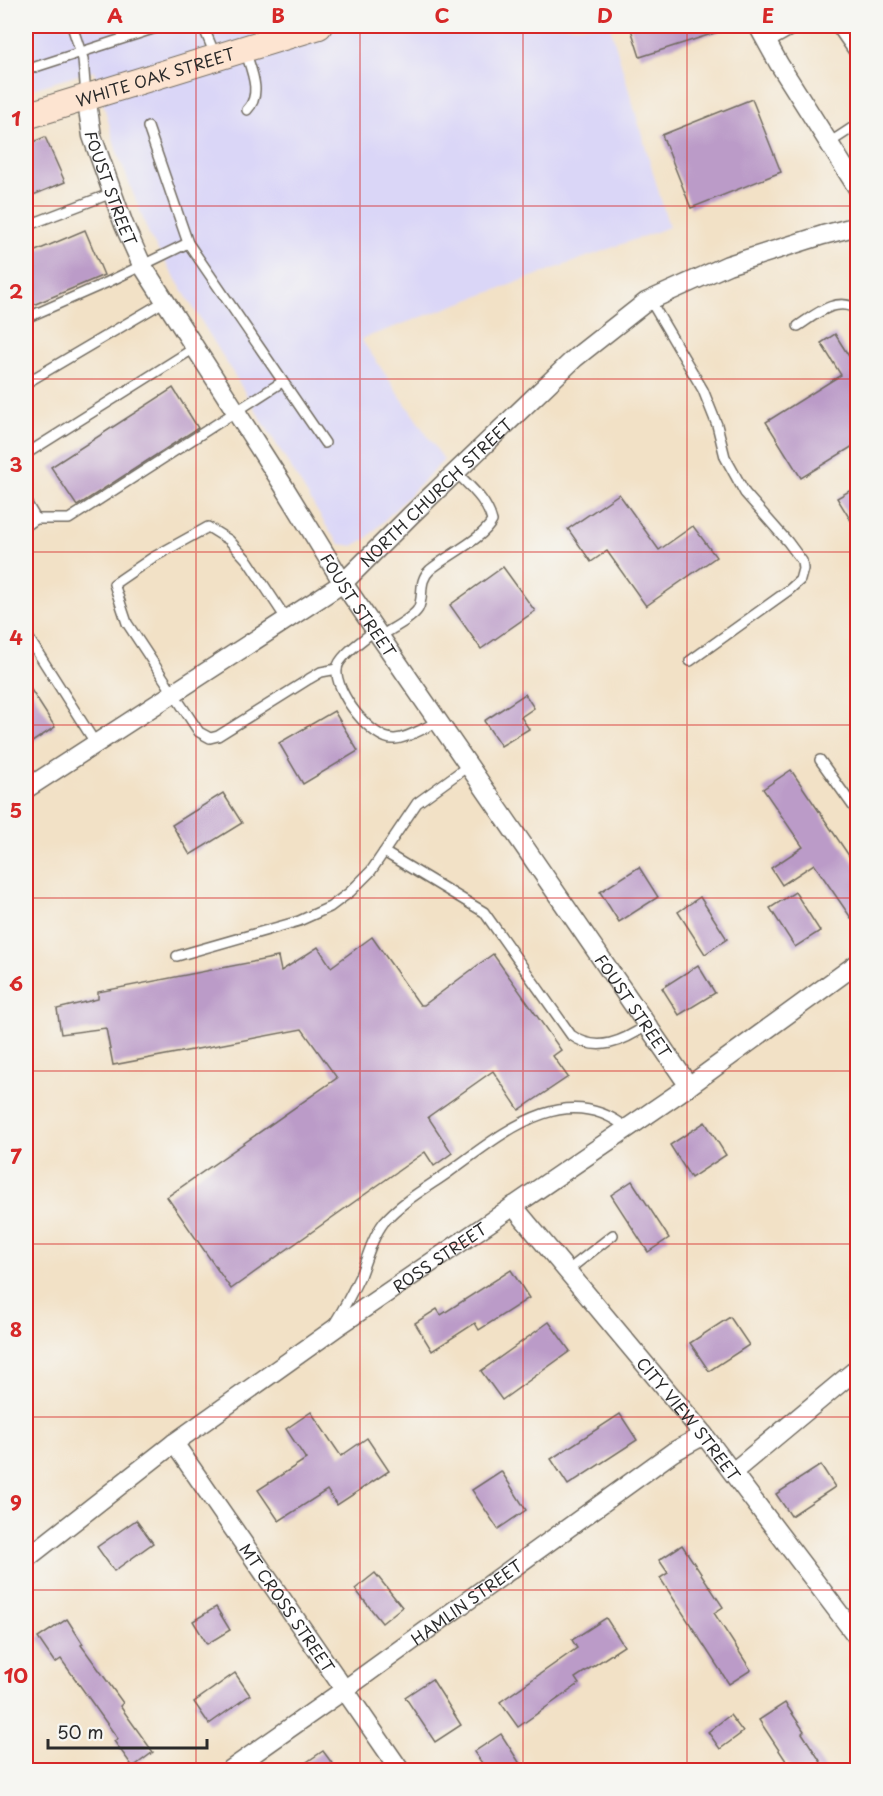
<svg xmlns="http://www.w3.org/2000/svg" width="883" height="1796" font-family="'Playpen Sans',sans-serif">
<style>
.built{fill:#dad6f7}
.building{fill:#bb9bc8}
.lines{fill:none;stroke-linecap:round;stroke-linejoin:round}
.lane-casing{stroke:#716b61;stroke-width:12}
.street-casing{stroke:#716b61;stroke-width:21}
.secondary-casing{stroke:#716b61;stroke-width:28}
.lane{stroke:#fff;stroke-width:9}
.street{stroke:#fff;stroke-width:18}
.secondary{stroke:#fde4d1;stroke-width:26}
.grid{fill:none;stroke:#d62828;stroke-width:1.5;stroke-opacity:0.55}
.labels{text-anchor:middle;dominant-baseline:central;stroke-width:4.5;stroke-linejoin:round;paint-order:stroke}
.street-label{font-size:16px;fill:#2b2b2b;stroke:#f6f6f2}
.neatline{fill:none;stroke:#d62828;stroke-width:2}
.grid-label{font-size:20px;text-anchor:middle;font-weight:bold;fill:#d62828}
</style>
<rect width="100%" height="100%" fill="#f6f6f2"/>
<filter id="ink" filterUnits="userSpaceOnUse"><feTurbulence type="fractalNoise" baseFrequency=".0167" numOctaves="2"/><feDisplacementMap in="SourceGraphic" scale="12" xChannelSelector="R" yChannelSelector="G"/><feConvolveMatrix kernelMatrix="1 2 1 2 8 2 1 2 1" color-interpolation-filters="sRGB"/></filter>
<filter id="wash" filterUnits="userSpaceOnUse"><feTurbulence type="fractalNoise" baseFrequency=".008" numOctaves="4" result="noise"/><feDisplacementMap in="SourceGraphic" scale="24" xChannelSelector="R" yChannelSelector="G"/><feGaussianBlur stdDeviation="1.35" result="paint"/><feColorMatrix in="noise" values="0 0 0 0 0 0 0 0 0 0 0 0 0 0 0 0 0 1.4 0 .05"/><feComposite in="paint" operator="in"/></filter>
<g filter="url(#wash)">
<rect width="100%" height="100%" fill="#f2e1c6"/>
<path class="built" d="M 26,26 L 610,26 L 669,227 L 361,339 L 444,460 L 366,539 L 353,546 L 340,544 L 330,532 L 150,237 L 116,149 L 94,70 L 26,91 Z"/>
<g id="blocks">
<g class="building">
<path d="M 630,26 L 726,26 L 727,29 L 640,57 Z"/>
<path d="M 752,99 L 781,172 L 691,208 L 662,135 Z"/>
<path d="M 45,137 L 65,182 L 26,198 L 26,145 Z"/>
<path d="M 85,230 L 104,275 L 26,308 L 26,255 Z"/>
<path d="M 835,334 L 855,366 L 858,365 L 858,443 L 801,478 L 766,422 L 841,375 L 821,343 Z"/>
<path d="M 173,388 L 198,428 L 77,506 L 51,467 Z"/>
<path d="M 858,486 L 858,532 L 837,498 Z"/>
<path d="M 619,494 L 659,550 L 693,526 L 716,557 L 646,606 L 607,551 L 591,562 L 568,529 Z"/>
<path d="M 503,567 L 535,611 L 481,649 L 450,605 Z"/>
<path d="M 26,682 L 55,727 L 26,746 Z"/>
<path d="M 525,694 L 534,708 L 521,717 L 529,729 L 501,746 L 484,721 Z"/>
<path d="M 334,711 L 358,751 L 303,784 L 279,743 Z"/>
<path d="M 791,770 L 858,869 L 858,928 L 814,864 L 782,885 L 771,868 L 803,847 L 763,789 Z"/>
<path d="M 223,793 L 242,823 L 190,855 L 172,825 Z"/>
<path d="M 639,867 L 658,897 L 619,922 L 600,892 Z"/>
<path d="M 795,892 L 820,931 L 795,947 L 770,908 Z"/>
<path d="M 700,897 L 727,939 L 705,954 L 678,912 Z"/>
<path d="M 372,937 L 420,1005 L 424,1005 L 493,954 L 561,1050 L 553,1056 L 568,1077 L 519,1110 L 493,1071 L 428,1117 L 452,1153 L 434,1166 L 425,1152 L 231,1289 L 167,1197 L 337,1078 L 302,1029 L 113,1065 L 106,1028 L 61,1034 L 57,1009 L 98,999 L 98,992 L 278,957 L 281,971 L 318,947 L 331,967 Z"/>
<path d="M 698,965 L 715,993 L 679,1015 L 662,988 Z"/>
<path d="M 705,1122 L 726,1155 L 691,1178 L 670,1145 Z"/>
<path d="M 632,1181 L 669,1238 L 648,1252 L 611,1195 Z"/>
<path d="M 511,1270 L 529,1298 L 479,1330 L 475,1323 L 432,1351 L 415,1323 L 437,1309 L 441,1315 Z"/>
<path d="M 730,1317 L 749,1345 L 709,1371 L 690,1343 Z"/>
<path d="M 549,1322 L 570,1351 L 502,1400 L 481,1371 Z"/>
<path d="M 311,1412 L 341,1456 L 367,1438 L 389,1471 L 337,1505 L 327,1490 L 279,1521 L 258,1490 L 306,1459 L 286,1429 Z"/>
<path d="M 620,1414 L 637,1440 L 568,1485 L 551,1459 Z"/>
<path d="M 821,1465 L 835,1487 L 791,1516 L 776,1494 Z"/>
<path d="M 501,1471 L 526,1510 L 498,1529 L 472,1490 Z"/>
<path d="M 136,1520 L 153,1543 L 114,1571 L 97,1547 Z"/>
<path d="M 682,1545 L 723,1607 L 714,1613 L 751,1670 L 729,1684 L 660,1578 L 668,1573 L 659,1560 Z"/>
<path d="M 375,1573 L 402,1607 L 382,1623 L 355,1589 Z"/>
<path d="M 216,1607 L 230,1630 L 207,1644 L 193,1621 Z"/>
<path d="M 606,1618 L 624,1646 L 575,1678 L 579,1684 L 518,1727 L 500,1702 L 577,1648 L 572,1640 Z"/>
<path d="M 67,1619 L 83,1644 L 81,1645 L 123,1703 L 120,1706 L 153,1752 L 133,1767 L 114,1741 L 118,1739 L 61,1659 L 55,1663 L 38,1638 Z"/>
<path d="M 235,1673 L 250,1695 L 209,1724 L 194,1702 Z"/>
<path d="M 432,1679 L 461,1725 L 435,1742 L 405,1697 Z"/>
<path d="M 785,1703 L 804,1731 L 802,1733 L 826,1770 L 792,1770 L 759,1720 Z"/>
<path d="M 730,1715 L 743,1732 L 720,1749 L 708,1732 Z"/>
<path d="M 501,1734 L 524,1770 L 487,1770 L 474,1752 Z"/>
<path d="M 323,1751 L 337,1770 L 295,1770 Z"/>
</g>
</g>
</g>
<g filter="url(#ink)">
<use href="#blocks" fill-opacity="0" stroke="#716b61" stroke-width="1.5"/>
<g class="lines">
<defs>
<g id="lane">
<path d="M 72,26 L 83,59 L 86,96"/>
<path d="M 203,26 L 216,57"/>
<path d="M 836,26 L 858,58"/>
<path d="M 767,44 L 799,26"/>
<path d="M 245,50 C 251,70 263,94 247,110"/>
<path d="M 26,70 L 162,26"/>
<path d="M 148,127 L 188,243 L 325,443"/>
<path d="M 829,143 L 858,124"/>
<path d="M 26,226 L 112,193"/>
<path d="M 650,300 L 703,390 L 717,425 L 725,457 L 745,493 L 788,542 L 802,561 L 803,569 L 800,580 L 789,590 L 690,661"/>
<path d="M 26,318 L 108,282 L 188,243"/>
<path d="M 798,326 C 815,315 837,295 858,310"/>
<path d="M 26,383 L 165,301"/>
<path d="M 26,454 L 196,347"/>
<path d="M 26,502 L 36,519"/>
<path d="M 26,526 L 36,519 L 69,519 L 282,382"/>
<path d="M 287,620 L 248,561 L 229,540 L 208,527 L 152,558 L 114,584 L 127,623 L 199,732 L 210,738 L 218,736 L 309,679 L 321,672 L 337,669"/>
<path d="M 375,630 C 365,639 338,656 337,669 C 334,691 372,741 395,739 C 409,738 425,727 438,722"/>
<path d="M 26,634 L 96,744"/>
<path d="M 379,637 C 389,630 412,619 418,609 C 425,596 417,582 430,570 C 446,556 483,539 492,521 C 487,500 470,487 456,472"/>
<path d="M 820,760 L 858,813"/>
<path d="M 384,852 L 484,912 L 571,1035 C 597,1054 624,1041 647,1025"/>
<path d="M 177,956 L 299,921 L 330,907 L 350,892 L 371,871 L 417,803 L 468,766"/>
<path d="M 567,1271 L 613,1235"/>
<path d="M 334,1324 C 344,1308 352,1293 360,1276 C 367,1258 372,1238 384,1222 C 401,1202 428,1187 449,1172 C 501,1135 564,1078 627,1128"/>
</g>
<g id="street">
<path d="M 758,26 L 779,64 L 858,189"/>
<path id="s1" d="M 86,96 L 92,136 L 124,225 L 142,265 L 283,485 L 343,583 L 689,1086"/>
<path id="s2" d="M 26,789 L 343,583 L 411,515 L 575,358 L 646,302 L 728,265 L 823,235 L 858,226"/>
<path id="s3" d="M 513,1206 L 704,1435 L 858,1638"/>
<path id="s4" d="M 174,1443 L 400,1770"/>
<path d="M 733,1472 L 858,1368"/>
<path id="s5" d="M 26,1559 L 174,1443 L 337,1327 L 689,1086 L 858,963"/>
<path id="s6" d="M 230,1770 L 344,1690 L 673,1452 L 704,1435"/>
</g>
<g id="secondary">
<path id="s7" d="M 26,116 L 319,26"/>
</g>
</defs>
<use href="#lane" class="lane-casing"/>
<use href="#street" class="street-casing"/>
<use href="#secondary" class="secondary-casing"/>
<use href="#lane" class="lane"/>
<use href="#street" class="street"/>
<use href="#secondary" class="secondary"/>
</g>
</g>
<path class="grid" d="M 196,26 L 196,1770M 360,26 L 360,1770M 523,26 L 523,1770M 687,26 L 687,1770M 26,206 L 858,206M 26,379 L 858,379M 26,552 L 858,552M 26,725 L 858,725M 26,898 L 858,898M 26,1071 L 858,1071M 26,1244 L 858,1244M 26,1417 L 858,1417M 26,1590 L 858,1590"/>
<g class="labels">
<g class="street-label">
<text stroke="none"><textPath href="#s7" startOffset="135">WHITE OAK STREET</textPath></text>
<text stroke="none"><textPath href="#s1" startOffset="96">FOUST STREET</textPath></text>
<text stroke="none"><textPath href="#s2" startOffset="508">NORTH CHURCH STREET</textPath></text>
<text stroke="none"><textPath href="#s1" startOffset="582">FOUST STREET</textPath></text>
<text stroke="none"><textPath href="#s1" startOffset="1068">FOUST STREET</textPath></text>
<text stroke="none"><textPath href="#s5" startOffset="512">ROSS STREET</textPath></text>
<text stroke="none"><textPath href="#s3" startOffset="276">CITY VIEW STREET</textPath></text>
<text stroke="none"><textPath href="#s6" startOffset="290">HAMLIN STREET</textPath></text>
<text stroke="none"><textPath href="#s4" startOffset="200">MT CROSS STREET</textPath></text>
</g>
</g>
<rect width="883" height="1796" fill="none" stroke="#f6f6f2" stroke-width="66"/>
<path d="M48 1739v9h159v-9" fill="none" stroke="#2b2b2b" stroke-width="3"/>
<text x="57" y="1739" font-size="18" fill="#2b2b2b" stroke="#f6f6f2" stroke-width="4.5" paint-order="stroke">50 m</text>
<rect x="33" y="33" width="817" height="1730" class="neatline"/>
<g class="grid-label">
<text x="115" y="23">A</text>
<text x="278" y="23">B</text>
<text x="442" y="23">C</text>
<text x="605" y="23">D</text>
<text x="768" y="23">E</text>
<text x="16" y="126">1</text>
<text x="16" y="299">2</text>
<text x="16" y="472">3</text>
<text x="16" y="645">4</text>
<text x="16" y="818">5</text>
<text x="16" y="991">6</text>
<text x="16" y="1164">7</text>
<text x="16" y="1337">8</text>
<text x="16" y="1510">9</text>
<text x="16" y="1683">10</text>
</g>
</svg>
